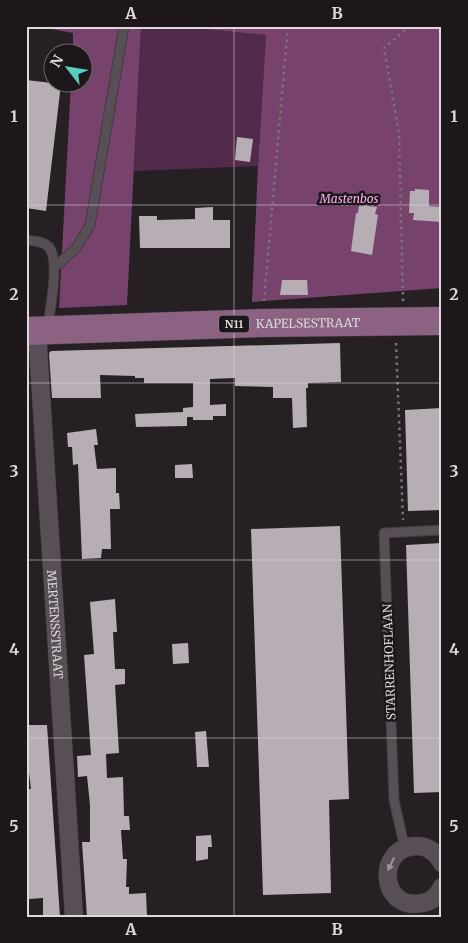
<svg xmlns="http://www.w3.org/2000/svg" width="468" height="943" font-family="Merriweather,serif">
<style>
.green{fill:#522b4a}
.forest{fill:#77436d}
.building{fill:#b7aeb5}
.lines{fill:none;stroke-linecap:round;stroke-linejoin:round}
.lane-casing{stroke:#403b3f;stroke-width:11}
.street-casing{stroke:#403b3f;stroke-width:19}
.primary-casing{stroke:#403b3f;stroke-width:29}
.path{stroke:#797478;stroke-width:2.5;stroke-dasharray:2.5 4;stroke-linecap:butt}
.lane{stroke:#574f55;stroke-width:9}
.street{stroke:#574f55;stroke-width:18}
.primary{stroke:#8b6282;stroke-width:28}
.oneway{fill:#9a9498}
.grid{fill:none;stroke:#dcd8db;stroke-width:1;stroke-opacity:0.55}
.labels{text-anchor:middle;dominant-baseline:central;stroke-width:5;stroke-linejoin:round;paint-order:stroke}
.shield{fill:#1d171b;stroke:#a39ea1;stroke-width:1}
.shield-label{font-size:11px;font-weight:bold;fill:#dcd8db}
.park-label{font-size:12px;font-style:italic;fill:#feaeed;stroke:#1d171b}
.street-label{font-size:12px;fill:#dcd8db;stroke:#1d171b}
.neatline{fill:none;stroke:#dcd8db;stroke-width:2}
.grid-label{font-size:16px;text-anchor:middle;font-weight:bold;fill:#dcd8db}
</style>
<rect width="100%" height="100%" fill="#262025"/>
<path class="green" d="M 141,26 L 173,26 L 266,35 L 258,166 L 134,171 Z"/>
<g class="forest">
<path d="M 36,26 L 141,26 L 127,305 L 59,308 L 71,83 L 82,82 L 82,52 L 73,52 L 73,33 Z"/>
<path d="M 173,26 L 442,26 L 442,288 L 252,302 L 258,166 L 266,35 Z"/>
</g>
<g class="building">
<path d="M 26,80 L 61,84 L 46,211 L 26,208 Z"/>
<path d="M 237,137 L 253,139 L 250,162 L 235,160 Z"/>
<path d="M 415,189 L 429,190 L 429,206 L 442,207 L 442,222 L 413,220 L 414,213 L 409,213 L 410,191 L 415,191 Z"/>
<path d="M 359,205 L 377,207 L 375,214 L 378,215 L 372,255 L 351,251 L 356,213 L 358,213 Z"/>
<path d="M 213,207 L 213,220 L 230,220 L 230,248 L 140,248 L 139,216 L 157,216 L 157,220 L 195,219 L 195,208 Z"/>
<path d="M 282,280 L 307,280 L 308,295 L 280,295 Z"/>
<path d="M 340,343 L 341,382 L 308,383 L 308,388 L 306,388 L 307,427 L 293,428 L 292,398 L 273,398 L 273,387 L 235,386 L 235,378 L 210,379 L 210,405 L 226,404 L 226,416 L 213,416 L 213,420 L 193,420 L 193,417 L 187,417 L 187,426 L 136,427 L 135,414 L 183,412 L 183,408 L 193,407 L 193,383 L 144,383 L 144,378 L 135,378 L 135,376 L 100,375 L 101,398 L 52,398 L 49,353 L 51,351 Z"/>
<path d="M 442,408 L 442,510 L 408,511 L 405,410 Z"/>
<path d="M 96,429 L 98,445 L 94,445 L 97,469 L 116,468 L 116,493 L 119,493 L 120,509 L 110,509 L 111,549 L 102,549 L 101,558 L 82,559 L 78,464 L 73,465 L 72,447 L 68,447 L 67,433 Z"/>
<path d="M 192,464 L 193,478 L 175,478 L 175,465 Z"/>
<path d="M 340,526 L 349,799 L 329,800 L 331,893 L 263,895 L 251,529 Z"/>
<path d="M 442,543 L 442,792 L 414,793 L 406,545 Z"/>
<path d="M 115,599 L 117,632 L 113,632 L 115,669 L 125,669 L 125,684 L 115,685 L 119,753 L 106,754 L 107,778 L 123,777 L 124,816 L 129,816 L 130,830 L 121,830 L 123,859 L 127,859 L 126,887 L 129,887 L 129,894 L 146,893 L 147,916 L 87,917 L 82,842 L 90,842 L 90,805 L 87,776 L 78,777 L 77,756 L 91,755 L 84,655 L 94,654 L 90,602 Z"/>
<path d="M 188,643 L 189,663 L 173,664 L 172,644 Z"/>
<path d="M 26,725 L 47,725 L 60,917 L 43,917 L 43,898 L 29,899 L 29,895 L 26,896 L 26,789 L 31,789 L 28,764 L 26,764 Z"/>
<path d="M 206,731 L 209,767 L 197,767 L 195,732 Z"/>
<path d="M 211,835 L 212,847 L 208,847 L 208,859 L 196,861 L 196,836 Z"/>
</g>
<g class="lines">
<defs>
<g id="lane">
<path d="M 26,240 C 34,241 43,241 49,247 C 60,261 50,309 48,326"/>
<path d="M 54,268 L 77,247 L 90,225 L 124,26"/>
<path d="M 405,849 L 394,800 L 384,533 L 442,530"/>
</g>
<g id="street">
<path id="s1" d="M 37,331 L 74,917"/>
<path d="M 442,863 C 438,854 428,846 418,846 C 375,845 379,912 422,903 C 432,902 438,895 442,887"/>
</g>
<g id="primary">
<path id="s2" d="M 26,331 L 262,323 L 442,321"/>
</g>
</defs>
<use href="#lane" class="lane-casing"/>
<use href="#street" class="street-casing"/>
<use href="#primary" class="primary-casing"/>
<g class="path">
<path d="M 264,301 L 288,26"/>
<path d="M 403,301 L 399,133 L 384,48 L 410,26"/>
<path d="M 396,343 L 403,520"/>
</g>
<use href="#lane" class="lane"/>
<use href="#street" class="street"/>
<use href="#primary" class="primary"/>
</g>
<defs><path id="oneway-solid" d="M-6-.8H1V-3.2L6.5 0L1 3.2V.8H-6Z" transform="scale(1.25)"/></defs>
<use class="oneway" href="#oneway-solid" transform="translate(391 864) rotate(115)"/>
<path class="grid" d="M 234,26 L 234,917M 26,205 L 442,205M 26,383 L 442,383M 26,560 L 442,560M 26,738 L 442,738"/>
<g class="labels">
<rect class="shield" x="219" y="315.5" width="30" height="17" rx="4"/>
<g class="shield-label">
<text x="234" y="324">N11</text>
</g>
<g class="park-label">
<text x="349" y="198">Mastenbos</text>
</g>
<g class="street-label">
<text stroke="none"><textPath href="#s2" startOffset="282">KAPELSESTRAAT</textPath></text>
<text stroke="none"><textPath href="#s1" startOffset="294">MERTENSSTRAAT</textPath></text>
<text transform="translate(389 662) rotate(-92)">STARRENHOFLAAN</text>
</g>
</g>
<rect width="468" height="943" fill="none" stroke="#1d171b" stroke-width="55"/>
<g transform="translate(68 68) rotate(301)"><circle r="24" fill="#1d171b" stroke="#696468"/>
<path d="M0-4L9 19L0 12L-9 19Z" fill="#58cec0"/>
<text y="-8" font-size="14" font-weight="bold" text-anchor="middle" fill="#dcd8db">N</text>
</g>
<rect x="28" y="28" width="412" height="888" class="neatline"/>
<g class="grid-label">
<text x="131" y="19">A</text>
<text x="337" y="19">B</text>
<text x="14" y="122">1</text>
<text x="454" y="122">1</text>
<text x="14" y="300">2</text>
<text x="454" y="300">2</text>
<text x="14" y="477">3</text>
<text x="454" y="477">3</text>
<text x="14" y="655">4</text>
<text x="454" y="655">4</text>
<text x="14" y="832">5</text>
<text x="454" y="832">5</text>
<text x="131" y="935">A</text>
<text x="337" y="935">B</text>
</g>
</svg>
